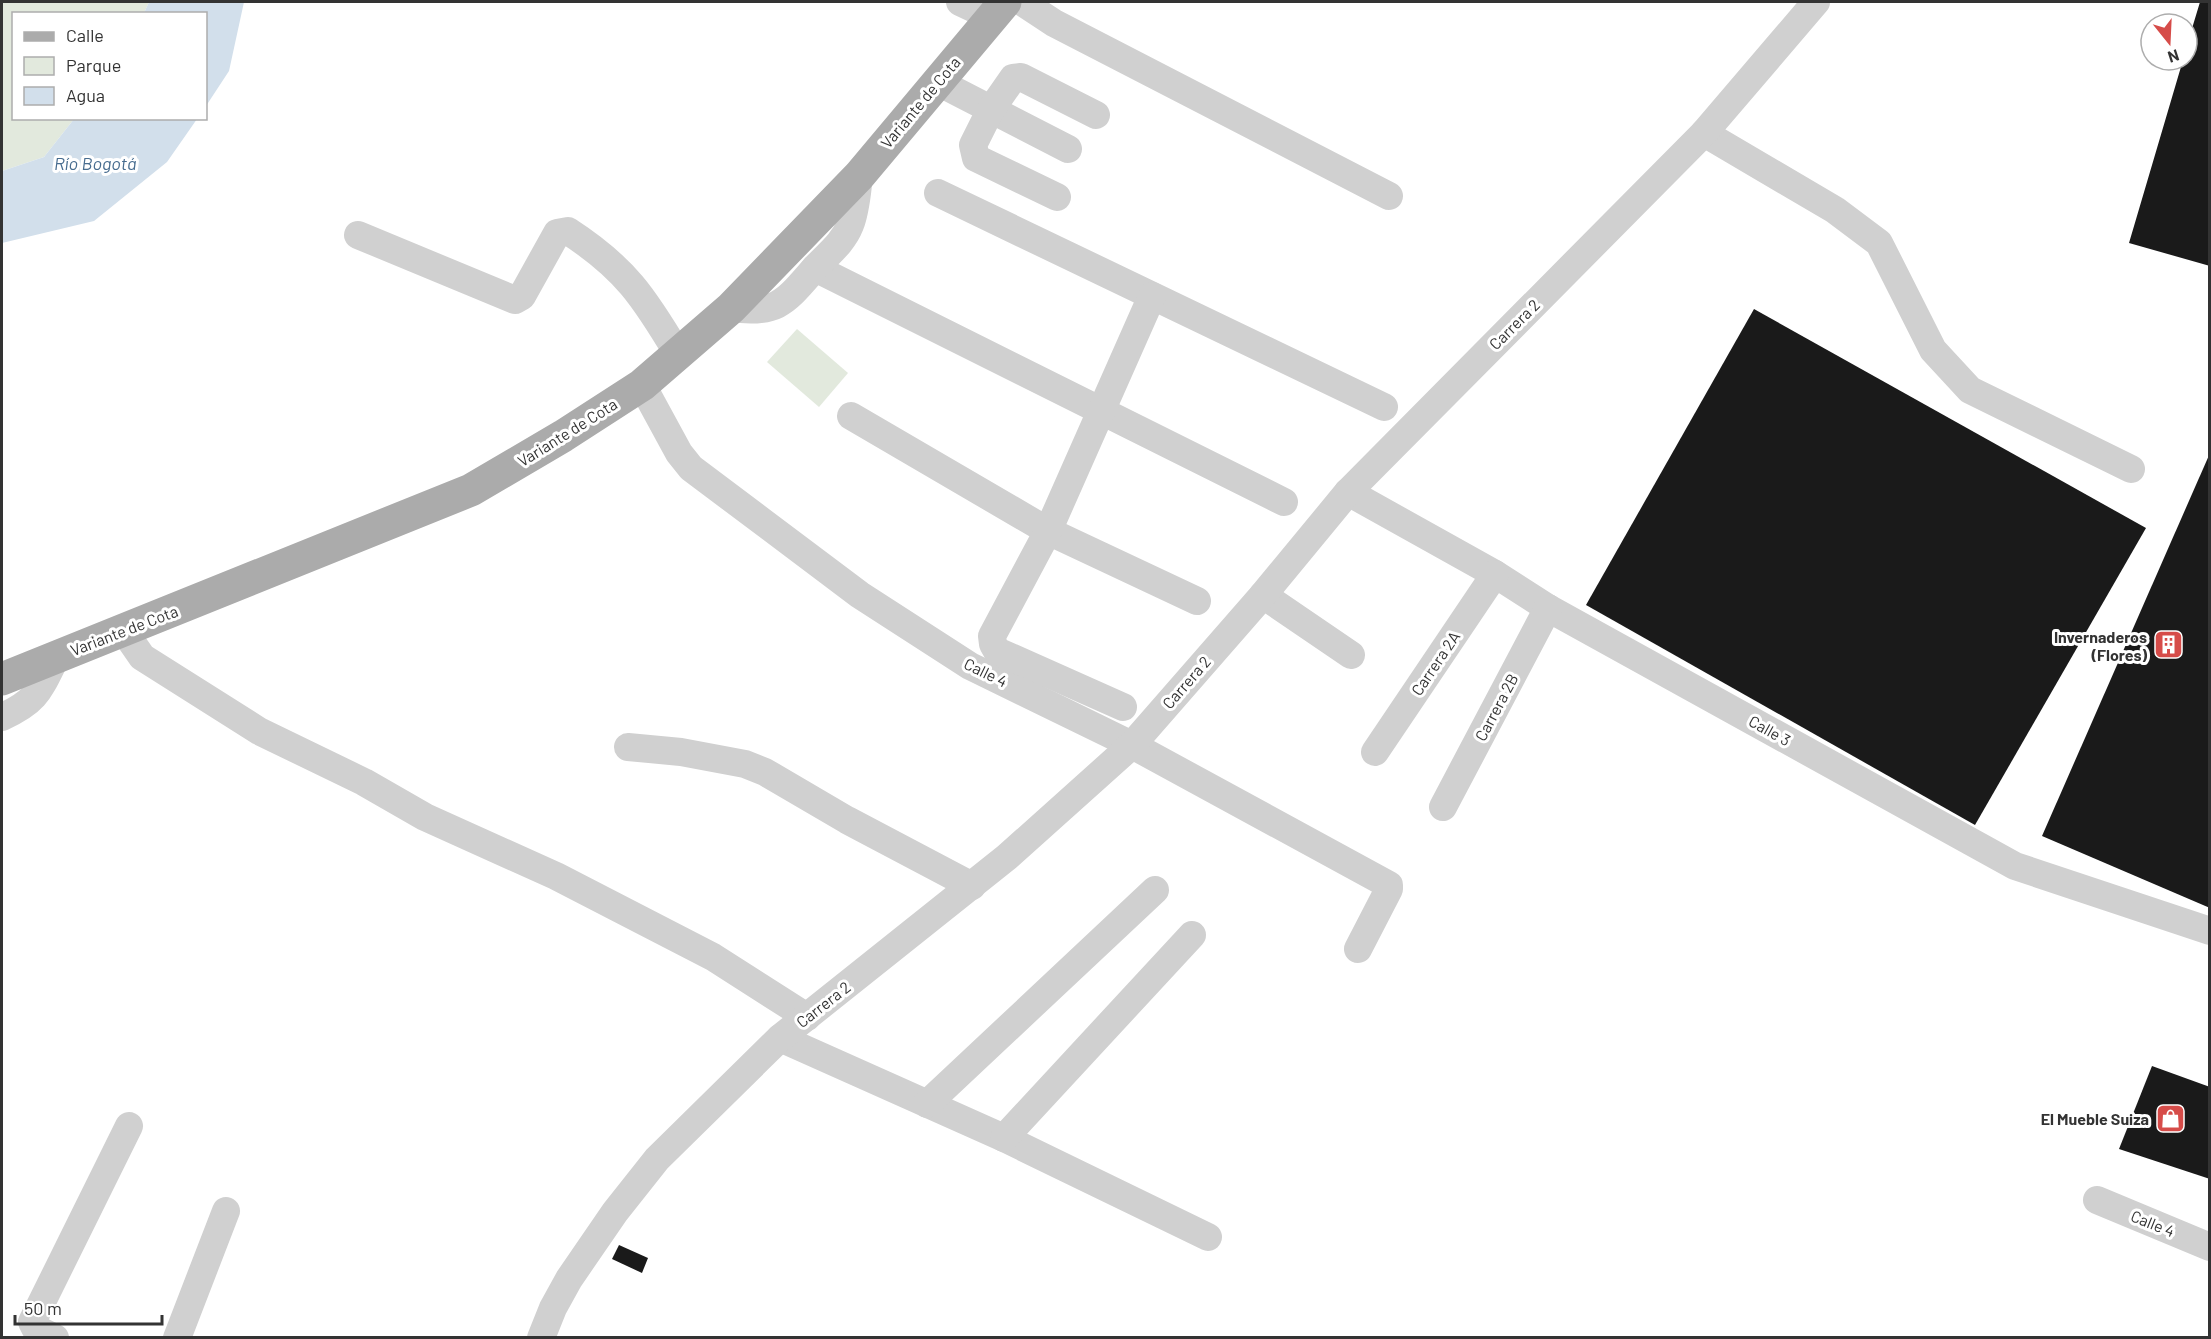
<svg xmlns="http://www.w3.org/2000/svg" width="2211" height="1339" font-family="Barlow,sans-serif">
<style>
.green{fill:#e2e9dd}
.water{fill:#d2dfeb}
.building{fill:#1a1a1a}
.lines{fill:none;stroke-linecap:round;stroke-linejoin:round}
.minor{stroke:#d0d0d0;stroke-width:28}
.major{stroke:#ababab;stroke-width:33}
.labels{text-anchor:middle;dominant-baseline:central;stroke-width:6;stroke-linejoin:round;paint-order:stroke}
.street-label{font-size:16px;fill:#333;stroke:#fff}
.poi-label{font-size:16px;font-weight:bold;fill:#333;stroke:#fff;text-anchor:end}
.water-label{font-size:18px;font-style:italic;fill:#476c8f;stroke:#fff}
</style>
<rect width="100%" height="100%" fill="#fff"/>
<g class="green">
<path d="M 2,2 L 149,2 L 144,13 L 14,14 L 14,118 L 74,119 L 44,157 L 2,171 Z"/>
<path d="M 797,329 L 848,373 L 819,407 L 767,362 Z"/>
</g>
<g class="water">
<path d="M 149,2 L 244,2 L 229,71 L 206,106 L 206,14 L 144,13 Z"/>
<path d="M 74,119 L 197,119 L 167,162 L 94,221 L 2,243 L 2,171 L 44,157 Z"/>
</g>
<g class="building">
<path d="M 2200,2 L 2210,2 L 2210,266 L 2129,243 L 2183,60 L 2187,60 L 2187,45 Z"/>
<path d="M 1754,309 L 2146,528 L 1975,825 L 1586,605 Z"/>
<path d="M 2210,453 L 2210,908 L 2042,836 Z"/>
<path d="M 2152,1066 L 2210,1087 L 2210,1179 L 2119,1149 Z"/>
<path d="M 619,1245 L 648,1258 L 642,1273 L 612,1259 Z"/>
</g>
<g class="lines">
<g class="minor">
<path d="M 960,2 L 992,17"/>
<path d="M 1022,2 L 1054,23 L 1389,196"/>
<path d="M 936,81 L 1068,149"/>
<path d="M 1704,133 L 1835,210 L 1879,243 L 1933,350 L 1970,390 L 2131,469"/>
<path d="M 938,193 L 1384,407"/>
<path d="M 1057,197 L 976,158 L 973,145 L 990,111 L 1013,78 L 1021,77 L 1096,115"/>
<path d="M 358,235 L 515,300 L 522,296 L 557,233 L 568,231 C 625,268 644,297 678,354"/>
<path d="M 815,268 L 1284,502"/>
<path d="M 731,308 C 778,315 786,301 815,268 C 828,254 843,243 850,225 C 856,210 857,192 859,176"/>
<path d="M 642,385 L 679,453 L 691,468 L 860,595 L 970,666 L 1132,745 L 1389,885 L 1389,889 L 1358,949"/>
<path d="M 851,416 L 1048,531 L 1197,601"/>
<path d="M 1348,492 L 1495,574 L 1548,608 L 2015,866 L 2210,931"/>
<path d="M 1263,595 L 1351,655"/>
<path d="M 124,631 L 142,657 L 259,731 L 364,782 L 425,817 L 556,876 L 713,957 L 807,1017"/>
<path d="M 1123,707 L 997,651 L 993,644 L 992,636 L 1048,531 L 1152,296"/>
<path d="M 2,717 C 37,701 39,691 56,657"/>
<path d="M 628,747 L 681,752 L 745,764 L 765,772 L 847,820 L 972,886"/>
<path d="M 1375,752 L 1495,574"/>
<path d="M 1443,807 L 1548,608"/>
<path d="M 780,1038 L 1004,1138 L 1208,1237"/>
<path d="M 927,1104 L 1155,890"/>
<path d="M 1004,1138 L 1192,935"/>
<path d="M 2097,1200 L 2210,1247"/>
<path d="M 55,1338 L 35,1328 L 32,1322 L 129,1126"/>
<path d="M 177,1338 L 226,1211"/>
<path d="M 541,1338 L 553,1308 L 569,1279 L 615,1212 L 657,1159 L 780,1038 L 1007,857 L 1132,745 L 1263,595 L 1348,492 L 1704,133 L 1816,2"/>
</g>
<path class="major" d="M 2,679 L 471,490 L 563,436 L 642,385 L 731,308 L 859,176 L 1005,2"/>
</g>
<defs>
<symbol id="building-square" viewBox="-11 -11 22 22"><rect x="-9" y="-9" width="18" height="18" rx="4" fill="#d64c49" stroke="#fff"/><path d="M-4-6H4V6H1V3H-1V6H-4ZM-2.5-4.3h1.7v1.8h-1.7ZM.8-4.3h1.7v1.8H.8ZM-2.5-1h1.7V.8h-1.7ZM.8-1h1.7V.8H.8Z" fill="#fff"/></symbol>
<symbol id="shop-square" viewBox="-11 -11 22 22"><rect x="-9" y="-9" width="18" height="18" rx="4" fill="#d64c49" stroke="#fff"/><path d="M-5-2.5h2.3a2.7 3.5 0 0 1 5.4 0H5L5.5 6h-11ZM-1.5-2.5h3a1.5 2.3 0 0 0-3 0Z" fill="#fff"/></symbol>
</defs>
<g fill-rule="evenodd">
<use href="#building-square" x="2152" y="628" width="33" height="33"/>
<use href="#shop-square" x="2154" y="1102" width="33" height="33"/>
</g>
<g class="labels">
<g class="street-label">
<text transform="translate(920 102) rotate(-50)">Variante de Cota</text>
<text transform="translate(1514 324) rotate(-45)">Carrera 2</text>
<text transform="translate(567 432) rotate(-32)">Variante de Cota</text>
<text transform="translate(124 630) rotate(-21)">Variante de Cota</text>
<text transform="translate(1435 663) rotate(-56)">Carrera 2A</text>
<text transform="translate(986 672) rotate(26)">Calle 4</text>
<text transform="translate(1186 682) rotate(-49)">Carrera 2</text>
<text transform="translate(1496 707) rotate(-62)">Carrera 2B</text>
<text transform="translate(1770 730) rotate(29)">Calle 3</text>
<text transform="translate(823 1004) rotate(-38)">Carrera 2</text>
<text transform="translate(2153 1223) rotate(22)">Calle 4</text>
</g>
<g class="poi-label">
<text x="2147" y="636">Invernaderos<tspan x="2147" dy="18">(Flores)</tspan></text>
<text x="2149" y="1118">El Mueble Suiza</text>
</g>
<g class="water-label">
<text x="95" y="163">Río Bogotá</text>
</g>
</g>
<rect width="2211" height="1339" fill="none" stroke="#333333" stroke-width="6"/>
<rect x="12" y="12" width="195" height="108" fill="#ffffff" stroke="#adadad" stroke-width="1.5"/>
<rect x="24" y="32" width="30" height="9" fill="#ababab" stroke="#adadad" stroke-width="1.5"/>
<text x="66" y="42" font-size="18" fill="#333333">Calle</text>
<rect x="24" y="57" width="30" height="18" fill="#e2e9dd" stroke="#adadad" stroke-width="1.5"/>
<text x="66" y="72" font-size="18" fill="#333333">Parque</text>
<rect x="24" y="87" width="30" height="18" fill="#d2dfeb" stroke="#adadad" stroke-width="1.5"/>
<text x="66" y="102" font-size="18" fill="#333333">Agua</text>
<g transform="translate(2169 42) rotate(162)"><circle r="28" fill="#ffffff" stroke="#adadad" stroke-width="1.5"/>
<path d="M0-4.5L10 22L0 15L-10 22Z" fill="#d64c49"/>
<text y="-9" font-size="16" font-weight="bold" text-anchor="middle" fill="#333333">N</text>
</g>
<path d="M15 1315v9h147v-9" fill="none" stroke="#333333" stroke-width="3"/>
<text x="24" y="1315" font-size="18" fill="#333333" stroke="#ffffff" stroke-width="4.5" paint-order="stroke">50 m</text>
</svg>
